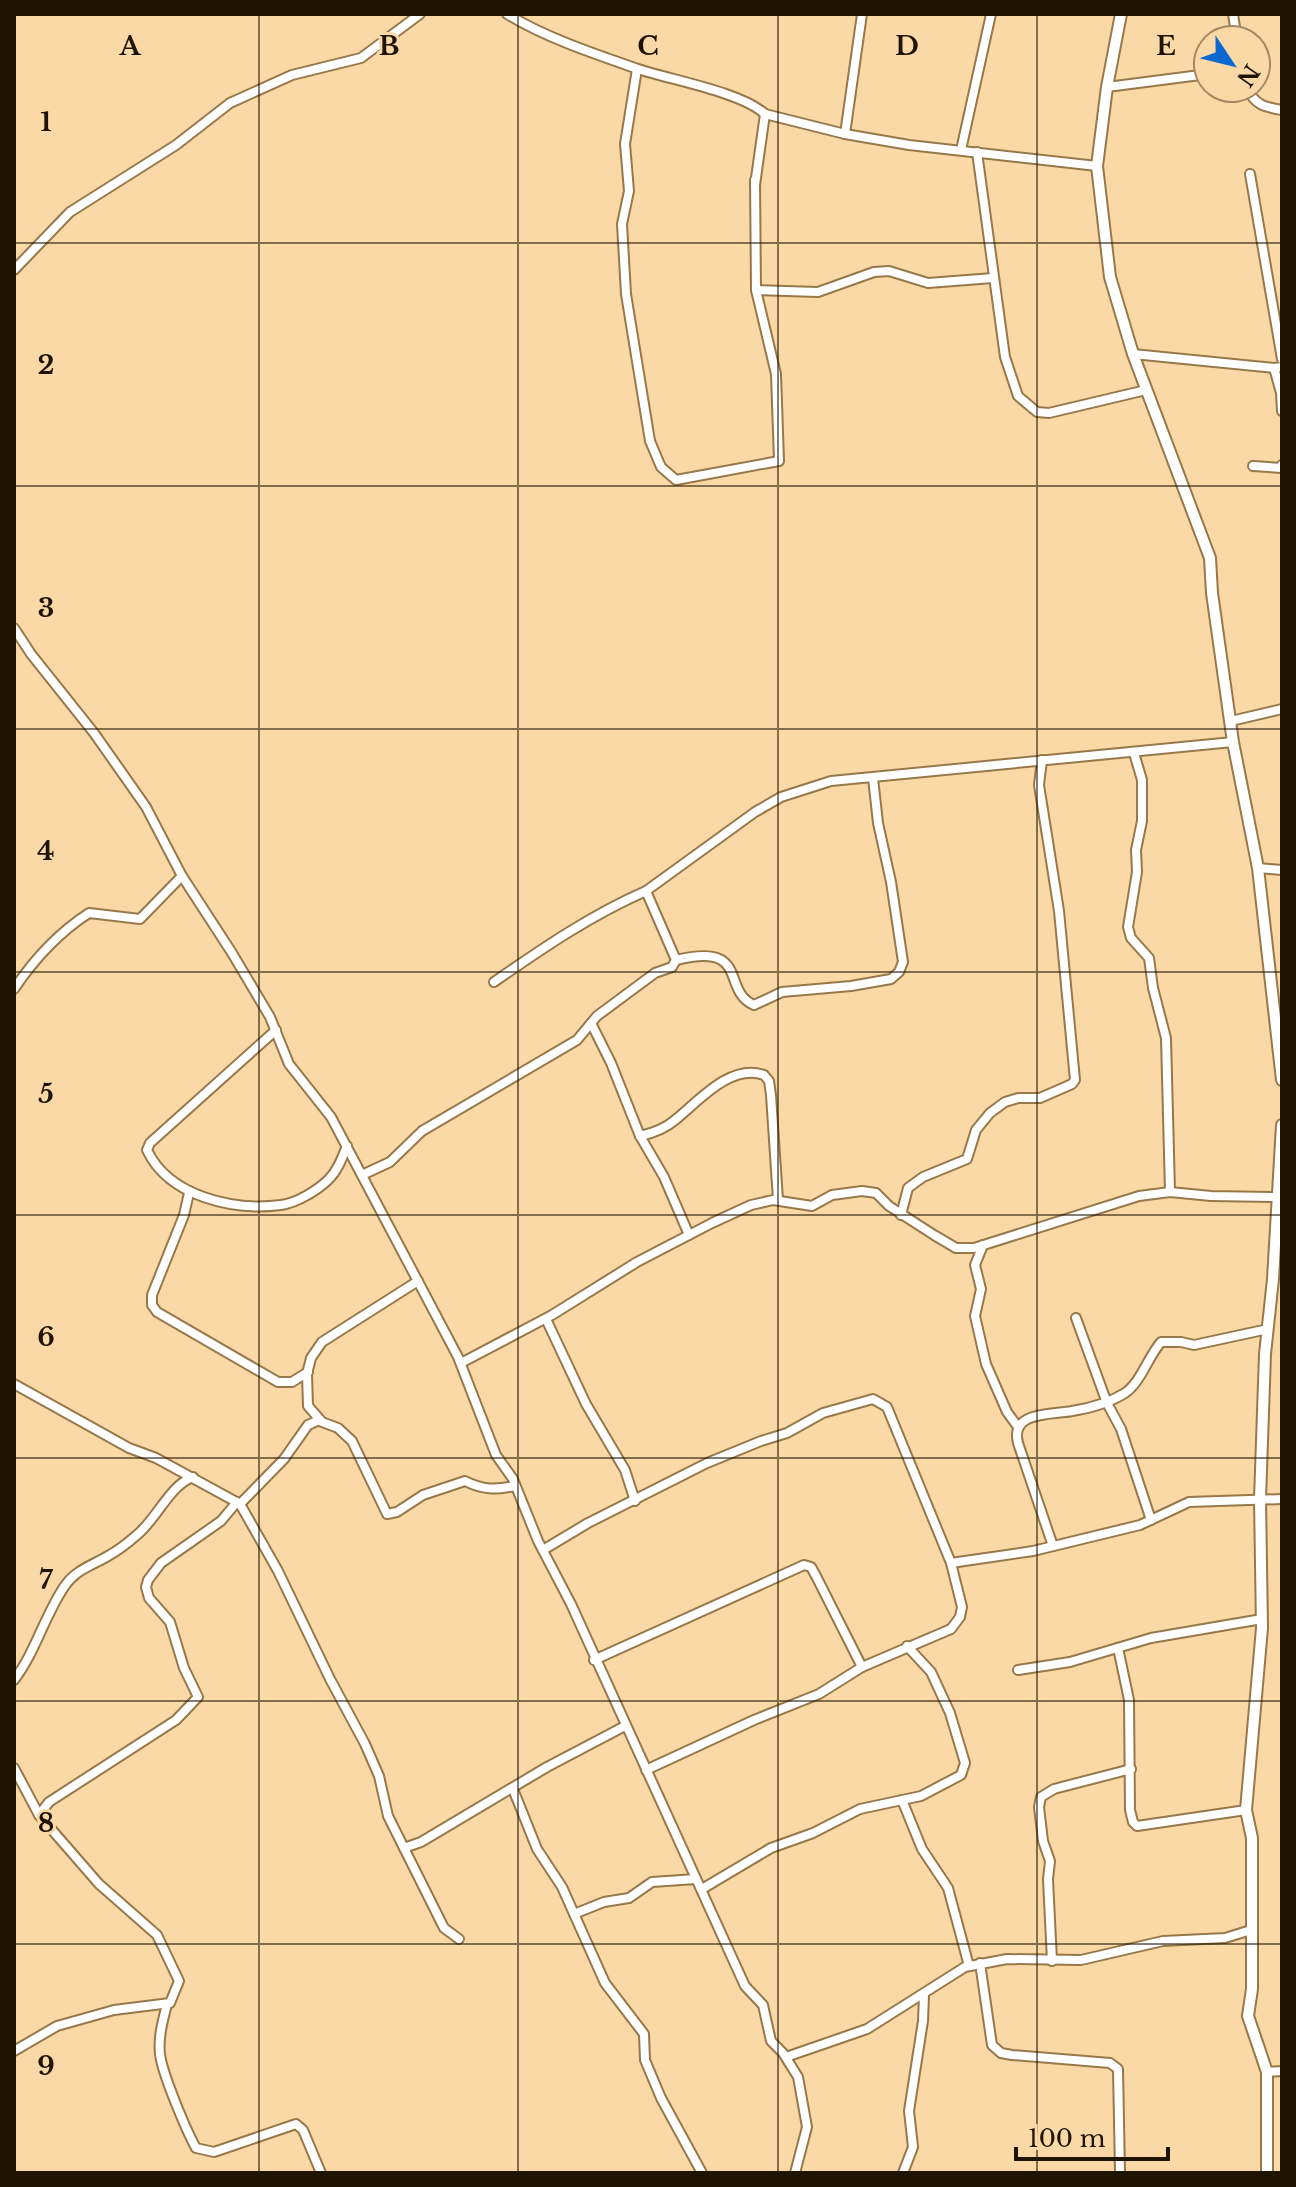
<svg xmlns="http://www.w3.org/2000/svg" width="1296" height="2187" font-family="'Libre Baskerville',serif">
<style>
.lines{fill:none;stroke-linecap:round;stroke-linejoin:round}
.minor-casing{stroke:#977849;stroke-width:12}
.tertiary-casing{stroke:#977849;stroke-width:14}
.minor{stroke:#fff;stroke-width:8}
.tertiary{stroke:#fff;stroke-width:10}
.grid{fill:none;stroke:#1f1302;stroke-width:2;stroke-opacity:0.55}
.grid-label{font-size:26px;text-anchor:middle;font-weight:bold;fill:#1f1302;stroke:#fbd9a7;stroke-width:6;stroke-linejoin:round;paint-order:stroke}
</style>
<rect width="100%" height="100%" fill="#fbd9a7"/>
<g class="lines">
<defs>
<g id="minor">
<path d="M 507,14 C 546,38 595,54 638,69 C 671,80 741,92 765,114 L 845,134 L 909,145 L 1097,166"/>
<path d="M 1233,14 L 1237,40"/>
<path d="M 637,69 L 625,144 L 629,191 L 622,224 L 626,294 L 650,441 L 661,467 L 676,480 L 779,461 L 776,374 L 756,290 L 755,180"/>
<path d="M 1107,87 L 1208,74"/>
<path d="M 1247,88 C 1255,105 1264,107 1282,110"/>
<path d="M 845,134 L 862,14"/>
<path d="M 961,150 L 991,14"/>
<path d="M 977,152 L 1005,357 L 1018,396 L 1037,412 L 1049,413 L 1146,390"/>
<path d="M 1250,174 L 1282,359"/>
<path d="M 755,185 L 765,114"/>
<path d="M 14,270 L 70,212 L 176,145 L 230,103 L 292,75 L 361,58 L 420,14"/>
<path d="M 756,286 L 756,290 L 818,292 L 874,272 L 889,271 L 928,283 L 993,278"/>
<path d="M 1133,354 L 1274,368 L 1282,367"/>
<path d="M 1274,368 L 1281,393 L 1282,411"/>
<path d="M 1253,466 L 1282,468 L 1282,465"/>
<path d="M 14,628 L 31,654 L 94,733 L 146,807 L 182,876 L 232,953 L 270,1017 L 289,1064 L 331,1117 L 458,1357 L 496,1455 L 513,1479 L 538,1541 L 571,1604 L 745,1986 L 763,2005 L 771,2041 L 783,2053 L 798,2077 L 807,2127 L 795,2173"/>
<path d="M 1231,721 L 1282,709"/>
<path d="M 1134,753 L 1142,780 L 1142,821 L 1136,850 L 1137,872 L 1128,927 L 1131,938 L 1149,958 L 1153,988 L 1166,1038 L 1170,1192"/>
<path d="M 1258,868 L 1282,870"/>
<path d="M 676,960 C 751,942 720,990 754,1005 L 782,992 L 851,986 L 891,979 L 899,972 L 903,962 L 891,882 L 878,823 L 873,778"/>
<path d="M 494,982 C 543,948 591,915 646,891"/>
<path d="M 14,989 C 35,958 58,933 89,913 L 140,919 L 182,876"/>
<path d="M 591,1023 L 611,1063 L 640,1136 L 664,1177 L 689,1235"/>
<path d="M 276,1030 L 150,1143 L 147,1150 C 169,1197 234,1211 281,1205 C 297,1203 318,1190 329,1179 C 338,1170 342,1158 347,1146"/>
<path d="M 640,1136 C 653,1133 665,1129 675,1120 C 698,1102 730,1063 764,1075 L 769,1081 L 771,1095 L 778,1200"/>
<path d="M 362,1175 L 390,1162 L 422,1131 L 577,1040 L 597,1016 L 655,973 L 672,967 L 676,960 L 646,891 L 755,812 L 781,797 L 831,781 L 1233,742"/>
<path d="M 189,1193 L 184,1215 L 152,1295 L 152,1305 L 157,1312 L 278,1382 L 292,1382 L 308,1372"/>
<path d="M 901,1215 L 908,1188 L 923,1177 L 967,1159 L 976,1130 L 990,1113 L 1005,1102 L 1018,1098 L 1040,1098 L 1072,1084 L 1075,1080 L 1059,911 L 1039,785 L 1042,760"/>
<path d="M 983,1245 L 975,1265 L 981,1289 L 975,1316 L 986,1364 L 1007,1412 L 1018,1427"/>
<path d="M 418,1281 L 322,1342 L 311,1358 L 307,1374 L 308,1406 L 322,1422 L 338,1428 L 352,1441 L 387,1514 L 397,1512 L 423,1495 L 465,1481 C 483,1490 495,1490 515,1486"/>
<path d="M 1076,1318 L 1107,1403 L 1121,1429 L 1151,1520"/>
<path d="M 546,1319 L 586,1404 L 625,1470 L 635,1501"/>
<path d="M 461,1363 L 552,1315 L 637,1262 L 712,1223 L 751,1205 L 773,1200 L 812,1206 L 832,1195 L 862,1191 L 876,1193 L 889,1206 L 934,1235 L 956,1248 L 974,1248 L 1139,1196 L 1170,1192 L 1211,1196 L 1276,1197"/>
<path d="M 14,1384 L 129,1448 L 156,1458 L 240,1504 L 278,1571 L 330,1679 L 365,1744 L 379,1776 L 388,1816 L 404,1848 L 421,1842 L 547,1767 L 625,1726"/>
<path d="M 240,1504 L 284,1459 L 308,1425 L 319,1420"/>
<path d="M 1053,1546 L 1018,1443 C 1010,1411 1051,1415 1072,1411 C 1091,1408 1109,1403 1125,1393 C 1141,1382 1148,1357 1161,1342 L 1181,1342 L 1194,1345 L 1268,1329"/>
<path d="M 543,1550 L 588,1523 L 707,1463 L 761,1441 L 787,1433 L 823,1413 L 873,1399 L 887,1407 L 951,1563 L 962,1607 L 960,1617 L 951,1629 L 862,1667"/>
<path d="M 951,1563 L 1033,1551 L 1140,1525 L 1189,1502 L 1282,1499"/>
<path d="M 1118,1648 L 1129,1700 L 1130,1810 L 1133,1822 L 1137,1826 L 1246,1810"/>
<path d="M 594,1660 L 804,1565 L 811,1567 L 816,1576 L 862,1667 L 819,1694 L 754,1720 L 646,1770"/>
<path d="M 1018,1670 L 1070,1662 L 1151,1638 L 1262,1619"/>
<path d="M 14,1680 C 35,1653 44,1617 64,1587 C 75,1570 91,1566 108,1556 C 119,1550 129,1542 138,1534 C 158,1517 170,1485 193,1477"/>
<path d="M 14,1768 L 39,1815"/>
<path d="M 513,1789 L 537,1849 L 562,1887 L 605,1983 L 644,2034 L 645,2060 L 661,2098 L 702,2173"/>
<path d="M 902,1800 L 922,1849 L 948,1888 L 969,1966"/>
<path d="M 404,1848 L 444,1928 L 459,1939"/>
<path d="M 702,1889 L 771,1848 L 813,1833 L 860,1809 L 921,1796 L 961,1775 L 965,1763 L 950,1713 L 931,1672 L 907,1646"/>
<path d="M 574,1914 L 604,1902 L 629,1898 L 652,1882 L 696,1879"/>
<path d="M 1052,1961 L 1048,1879 L 1050,1861 L 1043,1841 L 1039,1807 L 1041,1797 L 1054,1789 L 1131,1769"/>
<path d="M 980,1963 L 992,2045 L 1001,2053 L 1012,2055 L 1110,2063 L 1118,2069 L 1120,2173"/>
<path d="M 167,2004 C 163,2020 158,2037 160,2054 C 162,2073 186,2130 196,2148 L 214,2152 L 296,2124 L 303,2130 L 321,2173"/>
<path d="M 14,2051 L 57,2026 L 114,2010 L 170,2003 L 179,1981 L 157,1935 L 99,1884 L 39,1815 L 49,1802 L 176,1720 L 198,1697 L 184,1668 L 170,1622 L 149,1598 L 146,1587 L 148,1580 L 161,1563 L 221,1521 L 237,1502"/>
<path d="M 786,2057 L 867,2029 L 965,1967 L 1007,1959 L 1081,1960 L 1163,1941 L 1225,1938 L 1251,1930"/>
<path d="M 1267,2072 L 1282,2071"/>
<path d="M 903,2173 L 913,2147 L 909,2111 L 923,2021 L 924,1995"/>
</g>
<g id="tertiary">
<path d="M 1121,14 L 1107,87 L 1097,166 L 1110,277 L 1133,354 L 1210,558 L 1212,593 L 1233,742 L 1258,868 L 1282,1080"/>
<path d="M 1267,2173 L 1267,2072 L 1248,2016 L 1252,1989 L 1252,1838 L 1246,1810 L 1262,1628 L 1260,1499 L 1265,1354 L 1273,1279 L 1282,1125"/>
</g>
</defs>
<use href="#minor" class="minor-casing"/>
<use href="#tertiary" class="tertiary-casing"/>
<use href="#minor" class="minor"/>
<use href="#tertiary" class="tertiary"/>
</g>
<path class="grid" d="M 259,14 L 259,2173M 518,14 L 518,2173M 778,14 L 778,2173M 1037,14 L 1037,2173M 14,243 L 1282,243M 14,486 L 1282,486M 14,729 L 1282,729M 14,972 L 1282,972M 14,1215 L 1282,1215M 14,1458 L 1282,1458M 14,1701 L 1282,1701M 14,1944 L 1282,1944"/>
<g class="grid-label">
<text x="130" y="55">A</text>
<text x="389" y="55">B</text>
<text x="648" y="55">C</text>
<text x="907" y="55">D</text>
<text x="1166" y="55">E</text>
<text x="46" y="131">1</text>
<text x="46" y="374">2</text>
<text x="46" y="617">3</text>
<text x="46" y="860">4</text>
<text x="46" y="1103">5</text>
<text x="46" y="1346">6</text>
<text x="46" y="1589">7</text>
<text x="46" y="1832">8</text>
<text x="46" y="2075">9</text>
</g>
<rect width="1296" height="2187" fill="none" stroke="#1f1302" stroke-width="32"/>
<g transform="translate(1232 64) rotate(125)"><circle r="38" fill="#fbd9a7" stroke="#a38a65" stroke-width="2"/>
<path d="M0-6L14 30L0 20L-14 30Z" fill="#0c68d1"/>
<text y="-12" font-size="22" font-weight="bold" text-anchor="middle" fill="#1f1302">N</text>
</g>
<path d="M1016 2147v12h152v-12" fill="none" stroke="#1f1302" stroke-width="4"/>
<text x="1028" y="2147" font-size="24" fill="#1f1302" stroke="#fbd9a7" stroke-width="6" paint-order="stroke">100 m</text>
</svg>
